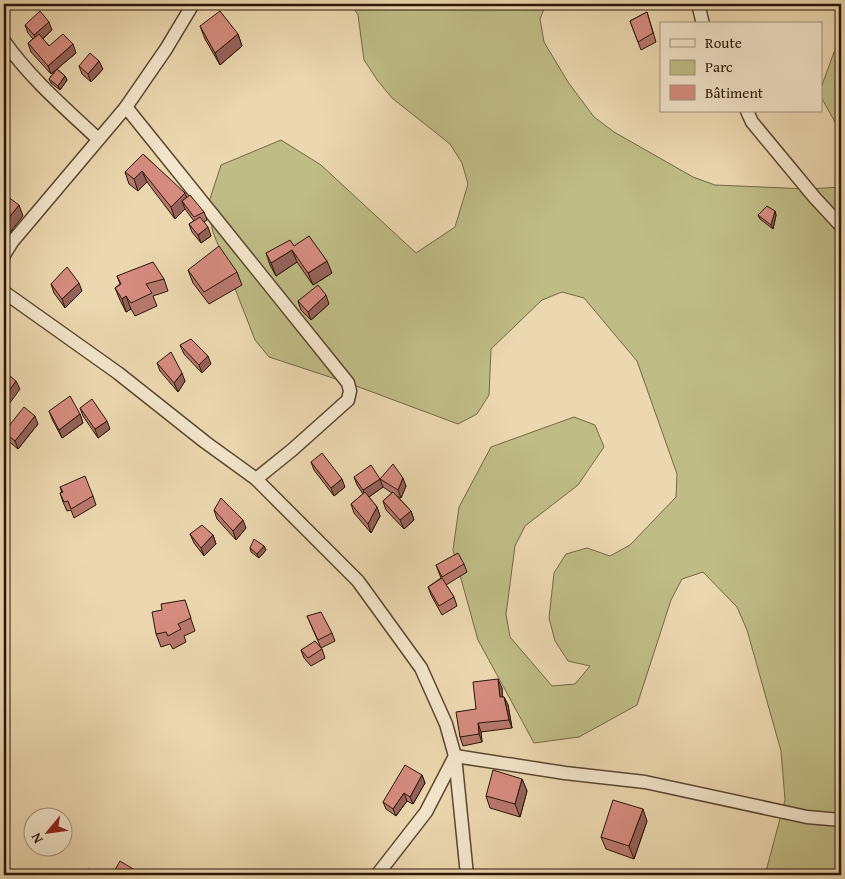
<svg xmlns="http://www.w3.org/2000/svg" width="845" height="879" font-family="'Gentium Book Plus',serif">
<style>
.green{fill:#bfbc86;stroke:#746846}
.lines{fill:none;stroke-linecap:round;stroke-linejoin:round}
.minor-casing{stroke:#5a4631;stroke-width:15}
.minor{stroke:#f3e6cc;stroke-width:12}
.wall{fill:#b8786e;stroke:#291507}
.shaded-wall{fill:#96625a;stroke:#291507}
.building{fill:#d68c80;stroke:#291507}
</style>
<rect width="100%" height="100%" fill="#ecd8b0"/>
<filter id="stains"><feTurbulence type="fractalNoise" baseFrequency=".004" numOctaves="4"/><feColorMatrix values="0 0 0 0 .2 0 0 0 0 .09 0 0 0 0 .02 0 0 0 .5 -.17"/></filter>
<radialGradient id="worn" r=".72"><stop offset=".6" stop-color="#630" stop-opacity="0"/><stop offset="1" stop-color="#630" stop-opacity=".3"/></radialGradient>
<g class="green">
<path d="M 351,4 L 546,4 L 540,19 L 544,42 L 568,82 L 594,117 L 614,132 L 693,177 L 715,185 L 808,189 L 841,187 L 841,875 L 765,875 L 785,800 L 781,751 L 747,630 L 737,607 L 703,572 L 682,579 L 671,600 L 637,705 L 579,737 L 534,743 L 478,640 L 453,550 L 459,507 L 491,447 L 574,417 L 595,425 L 604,447 L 578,485 L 525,526 L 515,546 L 506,614 L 510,637 L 552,686 L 575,684 L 590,666 L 568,661 L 555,641 L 549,618 L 554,573 L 566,554 L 587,548 L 610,556 L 630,545 L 676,497 L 677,474 L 637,361 L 584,298 L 562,292 L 542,300 L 491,349 L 489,395 L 477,414 L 458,424 L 348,383 L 269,357 L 255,340 L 213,232 L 207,208 L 221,165 L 281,140 L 321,165 L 416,253 L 455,227 L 468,184 L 462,163 L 450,144 L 392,98 L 378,81 L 364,60 L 358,15 Z"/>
<path d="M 841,47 L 841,133 L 821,97 L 821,88 L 834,52 Z"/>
</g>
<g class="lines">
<defs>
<g id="minor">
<path d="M 698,4 L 703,24"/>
<path d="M 4,41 C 30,78 65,108 98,139"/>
<path d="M 126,107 L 348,383 L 350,391 L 348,400 L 292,450 L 256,479"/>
<path d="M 747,111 L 752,122 L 815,198 L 841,226"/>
<path d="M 4,255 L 12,242 L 126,107 L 166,49 L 193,4"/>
<path d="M 4,292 L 118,373 L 205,442 L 256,479 L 358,581 L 421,668 L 446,724 L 455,756 L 467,875"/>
<path d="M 377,875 L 426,812 L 455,756 L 565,773 L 645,782 L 807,817 L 841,820"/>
</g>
</defs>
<use href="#minor" class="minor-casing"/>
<use href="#minor" class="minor"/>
</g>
<g class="wall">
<path d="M 647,12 L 656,42 L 641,50 L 630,21 Z"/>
<path d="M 25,25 L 52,30 L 43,39 L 49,46 L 76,53 L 57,69 L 65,76 L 67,80 L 60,90 L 51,83 L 49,79 L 56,70 L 51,74 L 31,52 L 28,43 L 33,39 L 28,33 Z"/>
<path d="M 200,26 L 238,34 L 242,46 L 220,65 L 205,39 Z"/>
<path d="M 79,66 L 103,69 L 91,82 L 82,74 Z"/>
<path d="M 143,154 L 187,197 L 204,212 L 207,220 L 204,222 L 211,236 L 201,243 L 192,232 L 189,224 L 194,221 L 185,209 L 175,219 L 147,182 L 138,191 L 129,184 L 125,172 Z"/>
<path d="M 775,211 L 776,215 L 773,229 L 760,219 L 758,215 Z"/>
<path d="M 294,246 L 332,273 L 313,285 L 297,262 L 276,276 L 270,265 L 266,253 Z"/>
<path d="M 188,270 L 237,272 L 242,285 L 209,304 L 193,283 Z"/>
<path d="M 117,276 L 164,279 L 168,291 L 153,296 L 157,306 L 135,316 L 131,309 L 126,312 L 120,300 L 115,288 L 120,284 Z"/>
<path d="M 51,284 L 82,291 L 65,308 L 54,293 Z"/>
<path d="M 298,301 L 329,304 L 311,320 L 301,310 Z"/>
<path d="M 180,345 L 211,364 L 202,373 L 184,354 Z"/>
<path d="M 157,363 L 185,381 L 178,392 L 160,371 Z"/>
<path d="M 80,408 L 110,429 L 98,438 L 83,416 Z"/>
<path d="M 49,411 L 80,414 L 83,423 L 62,438 L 52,419 Z"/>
<path d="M 38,424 L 18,449 L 7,440 L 4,432 Z"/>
<path d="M 311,462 L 345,487 L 334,496 L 314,470 Z"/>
<path d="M 354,477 L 380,479 L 406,486 L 401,498 L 397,496 L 411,511 L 414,520 L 404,529 L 386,510 L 383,501 L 392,493 L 383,487 L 369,497 L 377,507 L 380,516 L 371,533 L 354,513 L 351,504 L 363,494 L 357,485 Z"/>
<path d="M 60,487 L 93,496 L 96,505 L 74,518 L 71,510 L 67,511 L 63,502 L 60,493 L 62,493 Z"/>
<path d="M 214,510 L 246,528 L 236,540 L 217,519 Z"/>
<path d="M 190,534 L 213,535 L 216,544 L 204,556 L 194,543 Z"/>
<path d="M 264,546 L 266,550 L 259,558 L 251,552 L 250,548 Z"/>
<path d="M 464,564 L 467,572 L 446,585 L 454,597 L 457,606 L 442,615 L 431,595 L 428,587 L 441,578 L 436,565 Z"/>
<path d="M 189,613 L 195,631 L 184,636 L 186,642 L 173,649 L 170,644 L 161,647 L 156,634 Z"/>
<path d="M 307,616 L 332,633 L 335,641 L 321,648 Z"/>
<path d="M 322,649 L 325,658 L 311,666 L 304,658 L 301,650 Z"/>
<path d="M 502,688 L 502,697 L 504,697 L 508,705 L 512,728 L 481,732 L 482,742 L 463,746 L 460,737 L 476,709 Z"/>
<path d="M 422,775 L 425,783 L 413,804 L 407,801 L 396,816 L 386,809 L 383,802 Z"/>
<path d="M 522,779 L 527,791 L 520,817 L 490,808 L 486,796 Z"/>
<path d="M 647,821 L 634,859 L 606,849 L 601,837 Z"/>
</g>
<g class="shaded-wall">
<path d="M 49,22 L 52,30 L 38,43 L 34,35 Z"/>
<path d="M 238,34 L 242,46 L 220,65 L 215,53 Z"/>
<path d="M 73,44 L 76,53 L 51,74 L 48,66 Z"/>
<path d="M 99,61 L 103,69 L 91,82 L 88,74 Z"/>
<path d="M 65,76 L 67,80 L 60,90 L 58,86 Z"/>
<path d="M 142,171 L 147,182 L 138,191 L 134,179 Z"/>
<path d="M 185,193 L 190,205 L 182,201 L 185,209 L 175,219 L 171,207 Z"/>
<path d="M 19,205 L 23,216 L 4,240 L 4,224 Z"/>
<path d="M 775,211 L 776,215 L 773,229 L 771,225 Z"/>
<path d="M 208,227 L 211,236 L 201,243 L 198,235 Z"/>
<path d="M 292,250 L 297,262 L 276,276 L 271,263 Z"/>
<path d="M 327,261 L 332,273 L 313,285 L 308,273 Z"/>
<path d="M 79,283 L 82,291 L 65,308 L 62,299 Z"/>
<path d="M 326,295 L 329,304 L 311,320 L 308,312 Z"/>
<path d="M 126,296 L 131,309 L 126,312 L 122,299 Z"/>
<path d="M 208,356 L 211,364 L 202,373 L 199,365 Z"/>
<path d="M 182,373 L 185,381 L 178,392 L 174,383 Z"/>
<path d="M 16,381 L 20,389 L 4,411 L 4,398 Z"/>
<path d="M 80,414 L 83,423 L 62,438 L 59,430 Z"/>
<path d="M 35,416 L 38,424 L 18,449 L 15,441 Z"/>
<path d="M 107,421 L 110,429 L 98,438 L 95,429 Z"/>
<path d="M 403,478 L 406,486 L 401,498 L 398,490 Z"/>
<path d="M 342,479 L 345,487 L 334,496 L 331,488 Z"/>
<path d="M 380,479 L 383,487 L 366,499 L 363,490 Z"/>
<path d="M 377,507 L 380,516 L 371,533 L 368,524 Z"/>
<path d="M 411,511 L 414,520 L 404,529 L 400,520 Z"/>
<path d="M 243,520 L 246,528 L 236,540 L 233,531 Z"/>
<path d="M 213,535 L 216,544 L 204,556 L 201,548 Z"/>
<path d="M 264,546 L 266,550 L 259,558 L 257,554 Z"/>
<path d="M 498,679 L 502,688 L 503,706 L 500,697 Z"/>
<path d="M 504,697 L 508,705 L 512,728 L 509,720 Z"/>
<path d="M 478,723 L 481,732 L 482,742 L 479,734 Z"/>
<path d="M 422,775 L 425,783 L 413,804 L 410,797 Z"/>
<path d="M 522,779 L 527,791 L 520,817 L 515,804 Z"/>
<path d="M 404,793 L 407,801 L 396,816 L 393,809 Z"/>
<path d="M 643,809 L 647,821 L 634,859 L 629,846 Z"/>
</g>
<g class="building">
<path d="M 40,11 L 49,22 L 34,35 L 25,25 Z"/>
<path d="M 220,11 L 238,34 L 215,53 L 200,26 Z"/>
<path d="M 647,12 L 653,33 L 638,42 L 630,21 Z"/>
<path d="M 39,34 L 49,46 L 63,34 L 73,44 L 48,66 L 28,43 Z"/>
<path d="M 90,53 L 99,61 L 88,74 L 79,66 Z"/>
<path d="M 57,69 L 65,76 L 58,86 L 49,79 Z"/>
<path d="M 143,154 L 185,193 L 171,207 L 142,171 L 134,179 L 125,172 Z"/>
<path d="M 4,194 L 19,205 L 4,224 Z"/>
<path d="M 190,195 L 204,212 L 194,217 L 182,201 Z"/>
<path d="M 767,206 L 775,211 L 771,225 L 758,215 Z"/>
<path d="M 200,217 L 208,227 L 198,235 L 189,224 Z"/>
<path d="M 309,236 L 327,261 L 308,273 L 292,250 L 271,263 L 266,253 L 290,240 L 294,246 Z"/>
<path d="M 219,246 L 237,272 L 204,292 L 188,270 Z"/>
<path d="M 153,262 L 164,279 L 146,284 L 152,293 L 131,303 L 126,296 L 122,299 L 115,288 L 121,284 L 117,276 Z"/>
<path d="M 67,267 L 79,283 L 62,299 L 51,284 Z"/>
<path d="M 318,285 L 326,295 L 308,312 L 298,301 Z"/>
<path d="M 191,339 L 208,356 L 199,365 L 180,345 Z"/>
<path d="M 171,352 L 182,373 L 174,383 L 157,363 Z"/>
<path d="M 4,371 L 16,381 L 4,398 Z"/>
<path d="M 70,396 L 80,414 L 59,430 L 49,411 Z"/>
<path d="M 92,399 L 107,421 L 95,429 L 80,408 Z"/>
<path d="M 24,407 L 35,416 L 15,441 L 4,432 Z"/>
<path d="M 322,453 L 342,479 L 331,488 L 311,462 Z"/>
<path d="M 393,464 L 403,478 L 398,490 L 380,479 Z"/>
<path d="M 371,465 L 380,479 L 363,490 L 354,477 Z"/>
<path d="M 85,476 L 93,496 L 71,509 L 68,501 L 64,502 L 60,493 L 63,492 L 60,487 Z"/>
<path d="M 365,492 L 377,507 L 368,524 L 351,504 Z"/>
<path d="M 393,492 L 411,511 L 400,520 L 383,501 Z"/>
<path d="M 221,498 L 243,520 L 233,531 L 214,510 Z"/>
<path d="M 202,525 L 213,535 L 201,548 L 190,534 Z"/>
<path d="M 254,539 L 264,546 L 257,554 L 250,548 Z"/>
<path d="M 458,553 L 464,564 L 442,577 L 436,565 Z"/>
<path d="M 442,578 L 454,597 L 439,606 L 428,587 Z"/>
<path d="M 185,600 L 191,618 L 178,624 L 181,629 L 168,636 L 166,632 L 156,634 L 152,612 L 162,610 L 161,604 Z"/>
<path d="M 321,612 L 332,633 L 318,640 L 307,616 Z"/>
<path d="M 315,641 L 322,649 L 308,658 L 301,650 Z"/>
<path d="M 498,679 L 500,697 L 504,697 L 509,720 L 478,723 L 479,734 L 460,737 L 456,712 L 476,709 L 473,682 Z"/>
<path d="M 405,765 L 422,775 L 410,797 L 404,793 L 393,809 L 383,802 Z"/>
<path d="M 493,770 L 522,779 L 515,804 L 486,796 Z"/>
<path d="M 613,800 L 643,809 L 629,846 L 601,837 Z"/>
<path d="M 120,861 L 143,875 L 112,875 Z"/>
<path d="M 88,869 L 102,875 L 86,875 Z"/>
</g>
<rect width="845" height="879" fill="none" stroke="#ecd8b0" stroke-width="20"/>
<rect x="5" y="5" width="835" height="869" fill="none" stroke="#291507" stroke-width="2.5"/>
<rect x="10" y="10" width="825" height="859" fill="none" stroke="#291507"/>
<rect x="660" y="22" width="162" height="90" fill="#f3e6cc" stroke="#a2927d"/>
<rect x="670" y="39" width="25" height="8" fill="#f3e6cc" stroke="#a2927d"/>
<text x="705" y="48" font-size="15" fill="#291507">Route</text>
<rect x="670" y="60" width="25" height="15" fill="#bfbc86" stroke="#a2927d"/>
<text x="705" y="72" font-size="15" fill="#291507">Parc</text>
<rect x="670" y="85" width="25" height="15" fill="#d68c80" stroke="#a2927d"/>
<text x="705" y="98" font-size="15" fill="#291507">Bâtiment</text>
<g transform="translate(48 832) rotate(241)"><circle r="24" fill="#f3e6cc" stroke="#a2927d"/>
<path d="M0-4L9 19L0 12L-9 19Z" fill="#8f2418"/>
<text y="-8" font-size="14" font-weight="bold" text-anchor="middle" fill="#291507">N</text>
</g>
<rect width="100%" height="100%" filter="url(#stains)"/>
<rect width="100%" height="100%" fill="url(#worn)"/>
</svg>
